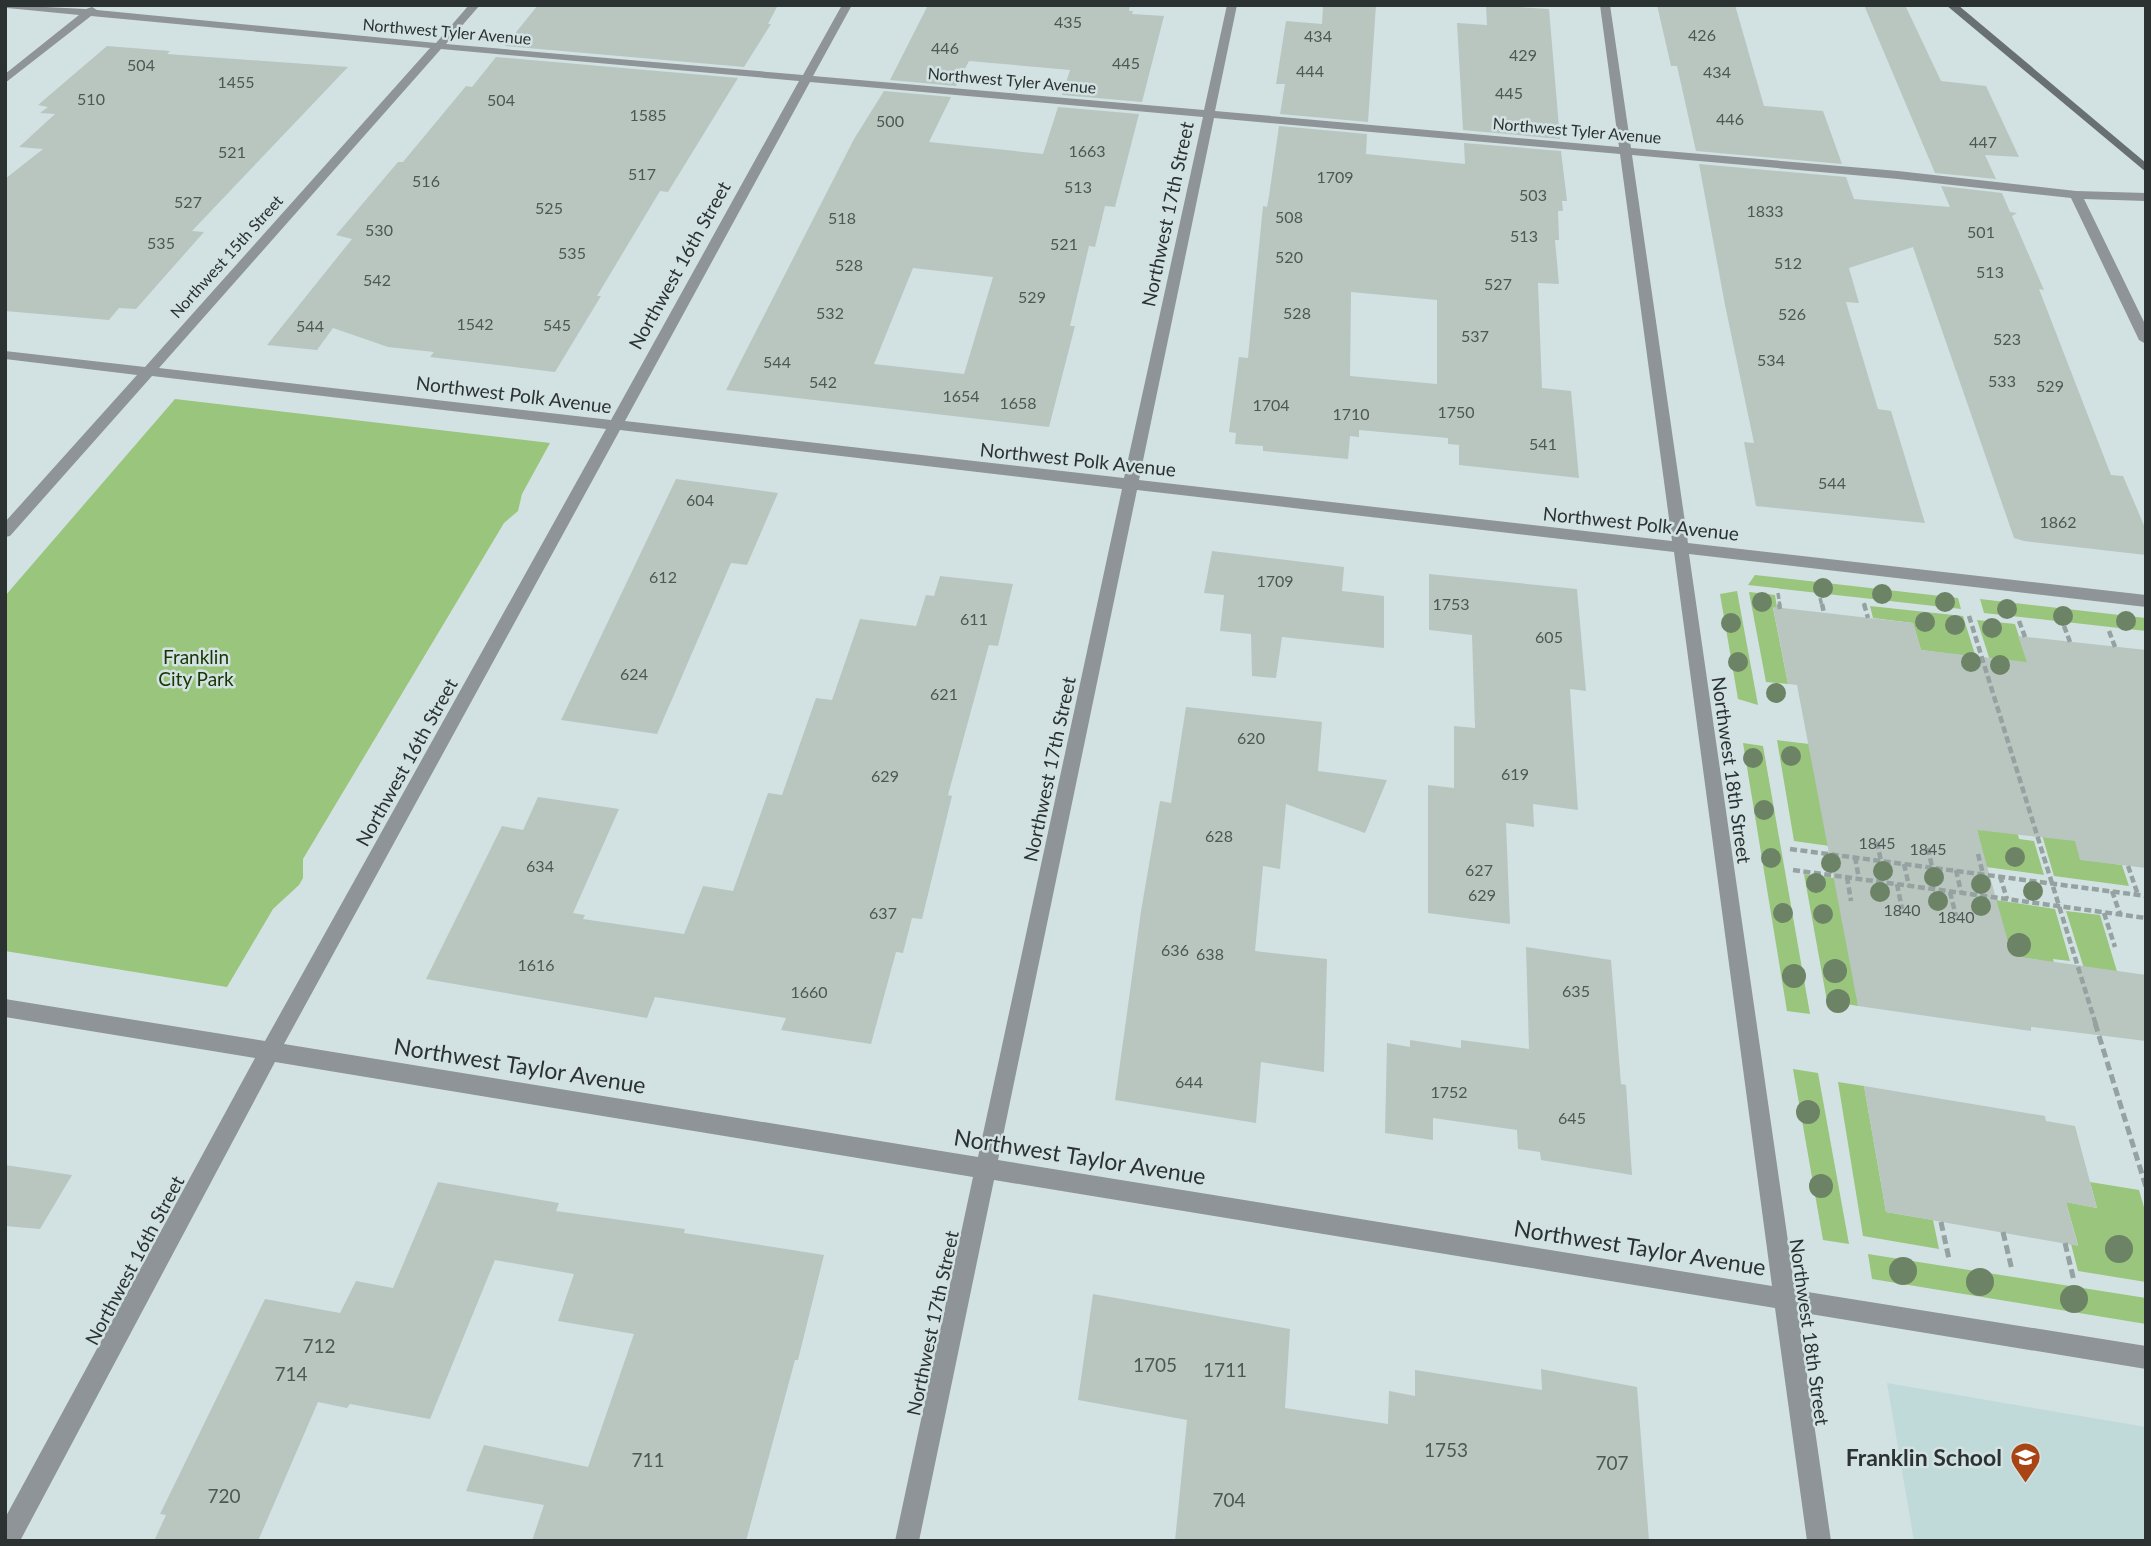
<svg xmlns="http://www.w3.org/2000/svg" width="2151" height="1546" font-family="Lato,sans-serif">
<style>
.built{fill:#c0dad9}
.green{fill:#99c57d}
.building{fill:#b8c6bf;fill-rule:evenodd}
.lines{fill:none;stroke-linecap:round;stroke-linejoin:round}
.path-far2{stroke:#95a2a1;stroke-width:3.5;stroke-dasharray:6 2.5;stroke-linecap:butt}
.path-far1{stroke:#95a2a1;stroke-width:4.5;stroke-dasharray:7 3.5;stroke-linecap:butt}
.path{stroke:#95a2a1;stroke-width:5;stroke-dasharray:9 4.5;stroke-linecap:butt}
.street{fill:#8e9497;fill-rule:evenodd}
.secondary{fill:#687074;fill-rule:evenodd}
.tree{fill:#6c8366}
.labels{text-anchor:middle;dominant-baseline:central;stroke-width:5;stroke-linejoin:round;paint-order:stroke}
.number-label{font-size:16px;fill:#4e5754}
.far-street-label{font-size:16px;fill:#2b3231;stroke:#d2e2e2}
.street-label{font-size:19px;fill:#2b3231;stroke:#d2e2e2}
.park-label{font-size:19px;fill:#193500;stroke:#d2e2e2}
.near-number-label{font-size:19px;fill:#4e5754}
.near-street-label{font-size:23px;fill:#2b3231;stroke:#d2e2e2}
.near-poi-label{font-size:23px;font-weight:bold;fill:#2b3231;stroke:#d2e2e2;text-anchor:end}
</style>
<rect width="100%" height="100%" fill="#d2e2e2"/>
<path class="built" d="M 1887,1383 L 2146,1427 L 2146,1541 L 1914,1541 Z"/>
<g class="green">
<path d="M 175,399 L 550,443 L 522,494 L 518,511 L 504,523 L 303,859 L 303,878 L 299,885 L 273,909 L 227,987 L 5,951 L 5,596 Z"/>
<path d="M 1755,575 L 1958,598 L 1961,609 L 1748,585 Z"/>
<path d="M 1737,591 L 1758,705 L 1738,699 L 1720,594 Z"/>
<path d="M 1749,592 L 1775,595 L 1777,608 L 1773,608 L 1788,684 L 1766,682 Z"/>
<path d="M 1980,599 L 2146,618 L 2146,631 L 1984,613 Z"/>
<path d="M 1870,606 L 1963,616 L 1982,677 L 1951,674 L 1944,653 L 1921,650 L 1913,623 L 1873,618 Z"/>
<path d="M 1977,620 L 2015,624 L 2034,683 L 1996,679 Z"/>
<path d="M 1777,740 L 1809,744 L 1872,852 L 1794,841 Z"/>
<path d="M 1743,743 L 1763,746 L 1810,1014 L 1787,1011 Z"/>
<path d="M 2037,818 L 2069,822 L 2081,859 L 2122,865 L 2129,886 L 2054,876 Z"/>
<path d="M 2016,827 L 2019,839 L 2034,841 L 2044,875 L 1986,867 L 1977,830 Z"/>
<path d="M 1804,874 L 1842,879 L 1858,1006 L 1827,1001 Z"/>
<path d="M 1955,894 L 2055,909 L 2070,961 L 2053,959 L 2058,977 L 2046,987 L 2039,960 L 2012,956 Z"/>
<path d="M 2066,911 L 2100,915 L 2125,998 L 2092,994 Z"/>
<path d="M 1793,1069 L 1818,1073 L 1849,1244 L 1823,1240 Z"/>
<path d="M 1838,1082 L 1864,1086 L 1886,1212 L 1933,1220 L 1939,1249 L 1863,1236 Z"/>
<path d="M 2090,1182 L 2139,1190 L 2146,1214 L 2146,1282 L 2078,1271 L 2071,1244 L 2078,1245 L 2066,1202 L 2097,1208 Z"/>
<path d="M 1868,1254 L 2146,1298 L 2146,1324 L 1872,1279 Z"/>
</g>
<g class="building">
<path d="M 538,5 L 778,5 L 768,24 L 771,24 L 744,67 L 505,46 Z"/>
<path d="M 928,5 L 1130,5 L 1129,11 L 1133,11 L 1132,14 L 1164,16 L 1142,102 L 1062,95 L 1070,70 L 969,61 L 956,86 L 890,80 Z"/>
<path d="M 1323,5 L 1376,5 L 1368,122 L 1280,114 L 1285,84 L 1276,84 L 1286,21 L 1322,24 Z"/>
<path d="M 1486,5 L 1549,9 L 1560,139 L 1463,130 L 1457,23 L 1487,25 Z"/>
<path d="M 1657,5 L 1735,5 L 1764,106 L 1823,111 L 1842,164 L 1696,151 L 1677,66 L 1671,66 Z"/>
<path d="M 1864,5 L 1905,5 L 1941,81 L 1986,86 L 2019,157 L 1985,155 L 1996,179 L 1935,173 Z"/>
<path d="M 107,46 L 170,51 L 167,54 L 348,67 L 192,231 L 204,232 L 136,309 L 119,308 L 109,320 L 5,311 L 5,179 L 43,149 L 19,147 L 55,114 L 40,113 L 48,107 L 38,105 Z"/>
<path d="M 496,57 L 738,78 L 668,192 L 660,191 L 597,296 L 601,296 L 555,372 L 430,357 L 434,352 L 388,347 L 333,328 L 317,350 L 267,345 L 352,239 L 336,235 L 398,162 L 403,162 L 466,86 L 472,87 Z"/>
<path d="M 884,91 L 951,97 L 929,142 L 1043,154 L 1058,107 L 1139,114 L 1115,207 L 1105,206 L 1095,247 L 1089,246 L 1070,326 L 1075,326 L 1049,427 L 726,390 L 854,139 ZM 913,268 L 993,277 L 964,374 L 874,364 Z"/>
<path d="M 1279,126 L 1367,134 L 1366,154 L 1465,164 L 1464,143 L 1561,151 L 1567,201 L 1562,201 L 1563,211 L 1558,211 L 1559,240 L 1555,240 L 1559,284 L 1538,283 L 1542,388 L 1571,391 L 1579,478 L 1459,465 L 1459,445 L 1448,444 L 1448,438 L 1359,430 L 1359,437 L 1350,436 L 1348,459 L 1263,451 L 1263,446 L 1235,444 L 1236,433 L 1229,432 L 1239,357 L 1248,358 L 1263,206 L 1267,207 L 1269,196 ZM 1351,292 L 1437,300 L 1437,384 L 1350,376 Z"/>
<path d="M 1699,164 L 1846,177 L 1854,199 L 1950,207 L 1941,186 L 2002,193 L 2010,212 L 2017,213 L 2012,216 L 2044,290 L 2039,289 L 2111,475 L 2123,476 L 2146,530 L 2146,555 L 2024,541 L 2014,538 L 1913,247 L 1849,268 L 1859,303 L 1846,302 L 1878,409 L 1891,411 L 1925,523 L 1756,506 L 1744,442 L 1754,443 L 1725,305 Z"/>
<path d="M 676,479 L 778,493 L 747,565 L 731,563 L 657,734 L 561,720 Z"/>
<path d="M 1212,551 L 1344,567 L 1342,591 L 1384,596 L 1384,648 L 1282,637 L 1276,678 L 1252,676 L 1251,634 L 1220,631 L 1224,595 L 1204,593 Z"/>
<path d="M 1429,574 L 1577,589 L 1586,691 L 1570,689 L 1578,810 L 1533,804 L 1534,827 L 1506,823 L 1510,924 L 1428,913 L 1428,785 L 1454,788 L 1454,726 L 1475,728 L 1472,635 L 1429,630 Z"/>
<path d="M 940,576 L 1013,584 L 998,646 L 989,645 L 948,795 L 952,796 L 922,919 L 912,918 L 903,953 L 896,952 L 871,1044 L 781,1030 L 786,1018 L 655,997 L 647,1018 L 426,979 L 502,826 L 523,830 L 538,797 L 619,809 L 573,913 L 585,915 L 583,919 L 684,934 L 703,886 L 733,891 L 768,793 L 782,795 L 816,698 L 832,700 L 860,619 L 916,626 L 926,595 L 934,596 Z"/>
<path d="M 1773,607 L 1913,623 L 1921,650 L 2027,662 L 2018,636 L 2146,650 L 2146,868 L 2080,860 L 2075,841 L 1977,830 L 2012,956 L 2146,975 L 2146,1041 L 2031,1027 L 2031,1031 L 1858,1006 L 1797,685 L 1788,684 Z"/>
<path d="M 1186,707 L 1322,722 L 1318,771 L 1387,780 L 1365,833 L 1286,804 L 1280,869 L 1263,866 L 1255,951 L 1327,959 L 1324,1072 L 1261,1062 L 1256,1123 L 1115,1100 L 1141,911 L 1160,801 L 1171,803 Z"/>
<path d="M 1526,947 L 1611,960 L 1621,1084 L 1626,1085 L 1632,1175 L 1541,1160 L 1540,1152 L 1518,1149 L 1517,1130 L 1433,1118 L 1433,1140 L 1385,1133 L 1387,1043 L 1410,1047 L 1410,1040 L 1461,1048 L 1461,1040 L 1529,1049 Z"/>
<path d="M 1864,1086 L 2045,1116 L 2046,1121 L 2075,1126 L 2097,1208 L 2066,1202 L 2078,1246 L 1886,1212 Z"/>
<path d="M 5,1165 L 72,1175 L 40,1229 L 5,1226 Z"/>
<path d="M 438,1182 L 559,1203 L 556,1211 L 685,1229 L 684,1233 L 824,1255 L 798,1360 L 795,1360 L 746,1541 L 532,1541 L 544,1505 L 466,1491 L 484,1445 L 588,1467 L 634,1334 L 558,1321 L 574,1274 L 495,1260 L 430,1419 L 350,1404 L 347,1408 L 318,1402 L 258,1541 L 154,1541 L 166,1515 L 160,1514 L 265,1299 L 340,1313 L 356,1281 L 393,1288 Z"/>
<path d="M 1093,1294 L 1290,1329 L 1285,1408 L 1388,1424 L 1389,1391 L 1415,1396 L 1415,1370 L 1542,1390 L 1541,1369 L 1637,1387 L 1649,1541 L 1175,1541 L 1187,1420 L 1078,1400 Z"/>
</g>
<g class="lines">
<g class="path-far2">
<path d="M 1778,593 L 1780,606"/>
<path d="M 1820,598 L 1822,606"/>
<path d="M 1864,603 L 1865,606"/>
</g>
<g class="path-far1">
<path d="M 1779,604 L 1780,609"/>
<path d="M 1822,604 L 1824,613"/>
<path d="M 1864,604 L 1868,618"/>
<path d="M 1969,616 L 2096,1025"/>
<path d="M 2019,621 L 2025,637"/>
<path d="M 2064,626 L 2070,642"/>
<path d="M 2109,631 L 2115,647"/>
<path d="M 1877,842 L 1881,861"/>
<path d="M 1928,848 L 1932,867"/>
<path d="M 1790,849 L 2146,896"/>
<path d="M 1978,854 L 1983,874"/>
<path d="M 1855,857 L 1859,879"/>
<path d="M 1904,864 L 1909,886"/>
<path d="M 2128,866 L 2138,895"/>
<path d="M 1793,870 L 2146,918"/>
<path d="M 1956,870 L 1961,892"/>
<path d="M 2000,876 L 2007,899"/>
<path d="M 1847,877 L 1851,901"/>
<path d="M 1897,884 L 1902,909"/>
<path d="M 2112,891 L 2120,914"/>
<path d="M 1950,892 L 1956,916"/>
<path d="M 2104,913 L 2115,947"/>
</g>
<g class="path">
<path d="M 2095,1023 L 2146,1187"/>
<path d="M 1941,1222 L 1949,1259"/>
<path d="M 2003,1232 L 2012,1270"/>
<path d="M 2065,1243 L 2074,1281"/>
</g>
<path class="street" d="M 5,5 L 86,9 L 92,7 L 97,10 L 436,43 L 469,5 L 480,5 L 446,44 L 803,75 L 842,5 L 852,5 L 813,76 L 1204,110 L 1227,5 L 1237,5 L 1215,111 L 1619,147 L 1600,5 L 1610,5 L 1631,148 L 1898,171 L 2076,191 L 2146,193 L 2146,201 L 2084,199 L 2146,326 L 2146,344 L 2139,340 L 2071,198 L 1898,179 L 1632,155 L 1688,543 L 2146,595 L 2146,607 L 1689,554 L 1795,1290 L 2146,1346 L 2146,1369 L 1798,1312 L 1831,1541 L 1807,1541 L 1775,1308 L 994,1180 L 919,1541 L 895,1541 L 973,1177 L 275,1062 L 20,1541 L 5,1541 L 5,1518 L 255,1058 L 5,1017 L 5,999 L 265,1041 L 606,429 L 152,376 L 10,536 L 5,537 L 5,522 L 137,375 L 5,359 L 5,351 L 145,367 L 430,48 L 91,16 L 5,83 L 5,74 L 79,15 L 7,8 ZM 441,49 L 799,81 L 611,420 L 159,368 ZM 810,82 L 1203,117 L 1124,478 L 625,421 ZM 1214,118 L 1620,154 L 1672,541 L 1139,480 ZM 620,430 L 1122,489 L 978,1157 L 284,1044 ZM 1137,490 L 1674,552 L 1772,1286 L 998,1160 Z"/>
<path class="secondary" d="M 1946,5 L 1958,5 L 2146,163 L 2146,172 Z"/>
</g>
<g class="tree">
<circle cx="1823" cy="588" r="10"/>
<circle cx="1882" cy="594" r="10"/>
<circle cx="1762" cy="602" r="10"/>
<circle cx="1945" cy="602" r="10"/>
<circle cx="2007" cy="609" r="10"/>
<circle cx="2063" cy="616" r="10"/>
<circle cx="2126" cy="621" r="10"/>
<circle cx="1925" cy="622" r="10"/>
<circle cx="1731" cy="623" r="10"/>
<circle cx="1955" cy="625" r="10"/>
<circle cx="1992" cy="628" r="10"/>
<circle cx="1738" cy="662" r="10"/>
<circle cx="1971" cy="662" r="10"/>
<circle cx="2000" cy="665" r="10"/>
<circle cx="1776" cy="693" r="10"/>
<circle cx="1791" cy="756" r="10"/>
<circle cx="1753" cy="758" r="10"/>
<circle cx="1764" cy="810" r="10"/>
<circle cx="2015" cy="857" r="10"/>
<circle cx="1771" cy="858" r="10"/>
<circle cx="1831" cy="863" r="10"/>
<circle cx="1883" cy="871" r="10"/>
<circle cx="1934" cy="877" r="10"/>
<circle cx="1816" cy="883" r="10"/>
<circle cx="1981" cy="884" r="10"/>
<circle cx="2033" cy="891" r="10"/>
<circle cx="1880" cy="892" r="10"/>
<circle cx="1938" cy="901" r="10"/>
<circle cx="1981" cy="906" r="10"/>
<circle cx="1783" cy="913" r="10"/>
<circle cx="1823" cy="914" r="10"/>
<circle cx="2019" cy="945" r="12"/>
<circle cx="1835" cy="971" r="12"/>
<circle cx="1794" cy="976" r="12"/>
<circle cx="1838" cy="1001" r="12"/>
<circle cx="1808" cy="1112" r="12"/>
<circle cx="1821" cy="1186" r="12"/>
<circle cx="2119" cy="1249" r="14"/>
<circle cx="1903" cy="1271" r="14"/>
<circle cx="1980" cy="1282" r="14"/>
<circle cx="2074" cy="1299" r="14"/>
</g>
<defs>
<symbol id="school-pin" viewBox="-11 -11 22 30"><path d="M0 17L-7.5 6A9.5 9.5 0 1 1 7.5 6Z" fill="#a94515" stroke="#d2e2e2"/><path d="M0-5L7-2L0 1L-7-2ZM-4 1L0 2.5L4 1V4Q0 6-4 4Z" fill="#fff"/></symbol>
</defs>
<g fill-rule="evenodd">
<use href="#school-pin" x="2008" y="1440" width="35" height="47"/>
</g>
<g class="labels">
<g class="number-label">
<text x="1068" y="21">435</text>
<text x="1702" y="34">426</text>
<text x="1318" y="35">434</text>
<text x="945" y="47">446</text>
<text x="1523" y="54">429</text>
<text x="1126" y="62">445</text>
<text x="141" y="64">504</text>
<text x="1310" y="70">444</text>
<text x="1717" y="71">434</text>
<text x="236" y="81">1455</text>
<text x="1509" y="92">445</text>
<text x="91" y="98">510</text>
<text x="501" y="99">504</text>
<text x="648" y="114">1585</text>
<text x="1730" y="118">446</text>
<text x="890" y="120">500</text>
<text x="1983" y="141">447</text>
<text x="1087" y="150">1663</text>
<text x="232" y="151">521</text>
<text x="642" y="173">517</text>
<text x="1335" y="176">1709</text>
<text x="426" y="180">516</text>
<text x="1078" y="186">513</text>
<text x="1533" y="194">503</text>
<text x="188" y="201">527</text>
<text x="549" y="207">525</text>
<text x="1765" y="210">1833</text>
<text x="1289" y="216">508</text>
<text x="842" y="217">518</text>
<text x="379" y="229">530</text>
<text x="1981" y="231">501</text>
<text x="1524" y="235">513</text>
<text x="161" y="242">535</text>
<text x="1064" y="243">521</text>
<text x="572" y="252">535</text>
<text x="1289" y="256">520</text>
<text x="1788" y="262">512</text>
<text x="849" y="264">528</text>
<text x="1990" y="271">513</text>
<text x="377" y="279">542</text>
<text x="1498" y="283">527</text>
<text x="1032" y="296">529</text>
<text x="830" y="312">532</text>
<text x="1297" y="312">528</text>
<text x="1792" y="313">526</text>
<text x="475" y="323">1542</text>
<text x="557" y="324">545</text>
<text x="310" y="325">544</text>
<text x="1475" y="335">537</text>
<text x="2007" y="338">523</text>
<text x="1771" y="359">534</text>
<text x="777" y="361">544</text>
<text x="2002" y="380">533</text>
<text x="823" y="381">542</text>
<text x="2050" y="385">529</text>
<text x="961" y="395">1654</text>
<text x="1018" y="402">1658</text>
<text x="1271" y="404">1704</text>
<text x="1456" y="411">1750</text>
<text x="1351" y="413">1710</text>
<text x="1543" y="443">541</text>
<text x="1832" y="482">544</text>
<text x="700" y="499">604</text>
<text x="2058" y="521">1862</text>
<text x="663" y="576">612</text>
<text x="1275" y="580">1709</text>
<text x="1451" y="603">1753</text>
<text x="974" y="618">611</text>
<text x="1549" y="636">605</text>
<text x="634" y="673">624</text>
<text x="944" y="693">621</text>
<text x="1251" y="737">620</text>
<text x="1515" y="773">619</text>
<text x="885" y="775">629</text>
<text x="1219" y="835">628</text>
<text x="1877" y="842">1845</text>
<text x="1928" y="848">1845</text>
<text x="540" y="865">634</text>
<text x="1479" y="869">627</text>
<text x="1482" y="894">629</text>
<text x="1902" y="909">1840</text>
<text x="883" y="912">637</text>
<text x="1956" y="916">1840</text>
<text x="1175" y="949">636</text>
<text x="1210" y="953">638</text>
<text x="536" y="964">1616</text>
<text x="1576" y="990">635</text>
<text x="809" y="991">1660</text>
<text x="1189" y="1081">644</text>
<text x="1449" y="1091">1752</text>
<text x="1572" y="1117">645</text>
</g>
<g class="far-street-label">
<text transform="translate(447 31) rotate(5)">Northwest Tyler Avenue</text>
<text transform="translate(1012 80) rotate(5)">Northwest Tyler Avenue</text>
<text transform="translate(1577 130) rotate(5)">Northwest Tyler Avenue</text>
<text transform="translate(226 256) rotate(-48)">Northwest 15th Street</text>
</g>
<g class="street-label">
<text transform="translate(1167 214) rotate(-78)">Northwest 17th Street</text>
<text transform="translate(679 265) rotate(-61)">Northwest 16th Street</text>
<text transform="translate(514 394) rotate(7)">Northwest Polk Avenue</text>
<text transform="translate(1078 459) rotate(6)">Northwest Polk Avenue</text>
<text transform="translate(1641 523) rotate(6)">Northwest Polk Avenue</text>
<text transform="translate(406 762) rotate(-61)">Northwest 16th Street</text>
<text transform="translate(1049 769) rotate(-78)">Northwest 17th Street</text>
<text transform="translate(1732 770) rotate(82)">Northwest 18th Street</text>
<text transform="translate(134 1260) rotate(-62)">Northwest 16th Street</text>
<text transform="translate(932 1323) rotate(-78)">Northwest 17th Street</text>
<text transform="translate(1810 1332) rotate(82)">Northwest 18th Street</text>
</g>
<g class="park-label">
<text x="196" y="656">Franklin<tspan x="196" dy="22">City Park</tspan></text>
</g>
<g class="near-number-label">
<text x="319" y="1345">712</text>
<text x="1155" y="1364">1705</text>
<text x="1225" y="1369">1711</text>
<text x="291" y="1373">714</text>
<text x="1446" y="1449">1753</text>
<text x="648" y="1459">711</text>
<text x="1612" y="1462">707</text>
<text x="224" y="1495">720</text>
<text x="1229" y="1499">704</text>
</g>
<g class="near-street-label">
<text transform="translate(520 1065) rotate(9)">Northwest Taylor Avenue</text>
<text transform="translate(1080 1156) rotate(9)">Northwest Taylor Avenue</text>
<text transform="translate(1640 1247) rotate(9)">Northwest Taylor Avenue</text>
</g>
<g class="near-poi-label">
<text x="2002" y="1457">Franklin School</text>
</g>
</g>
<rect width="2151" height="1546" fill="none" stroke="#2b3231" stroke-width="14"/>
</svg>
